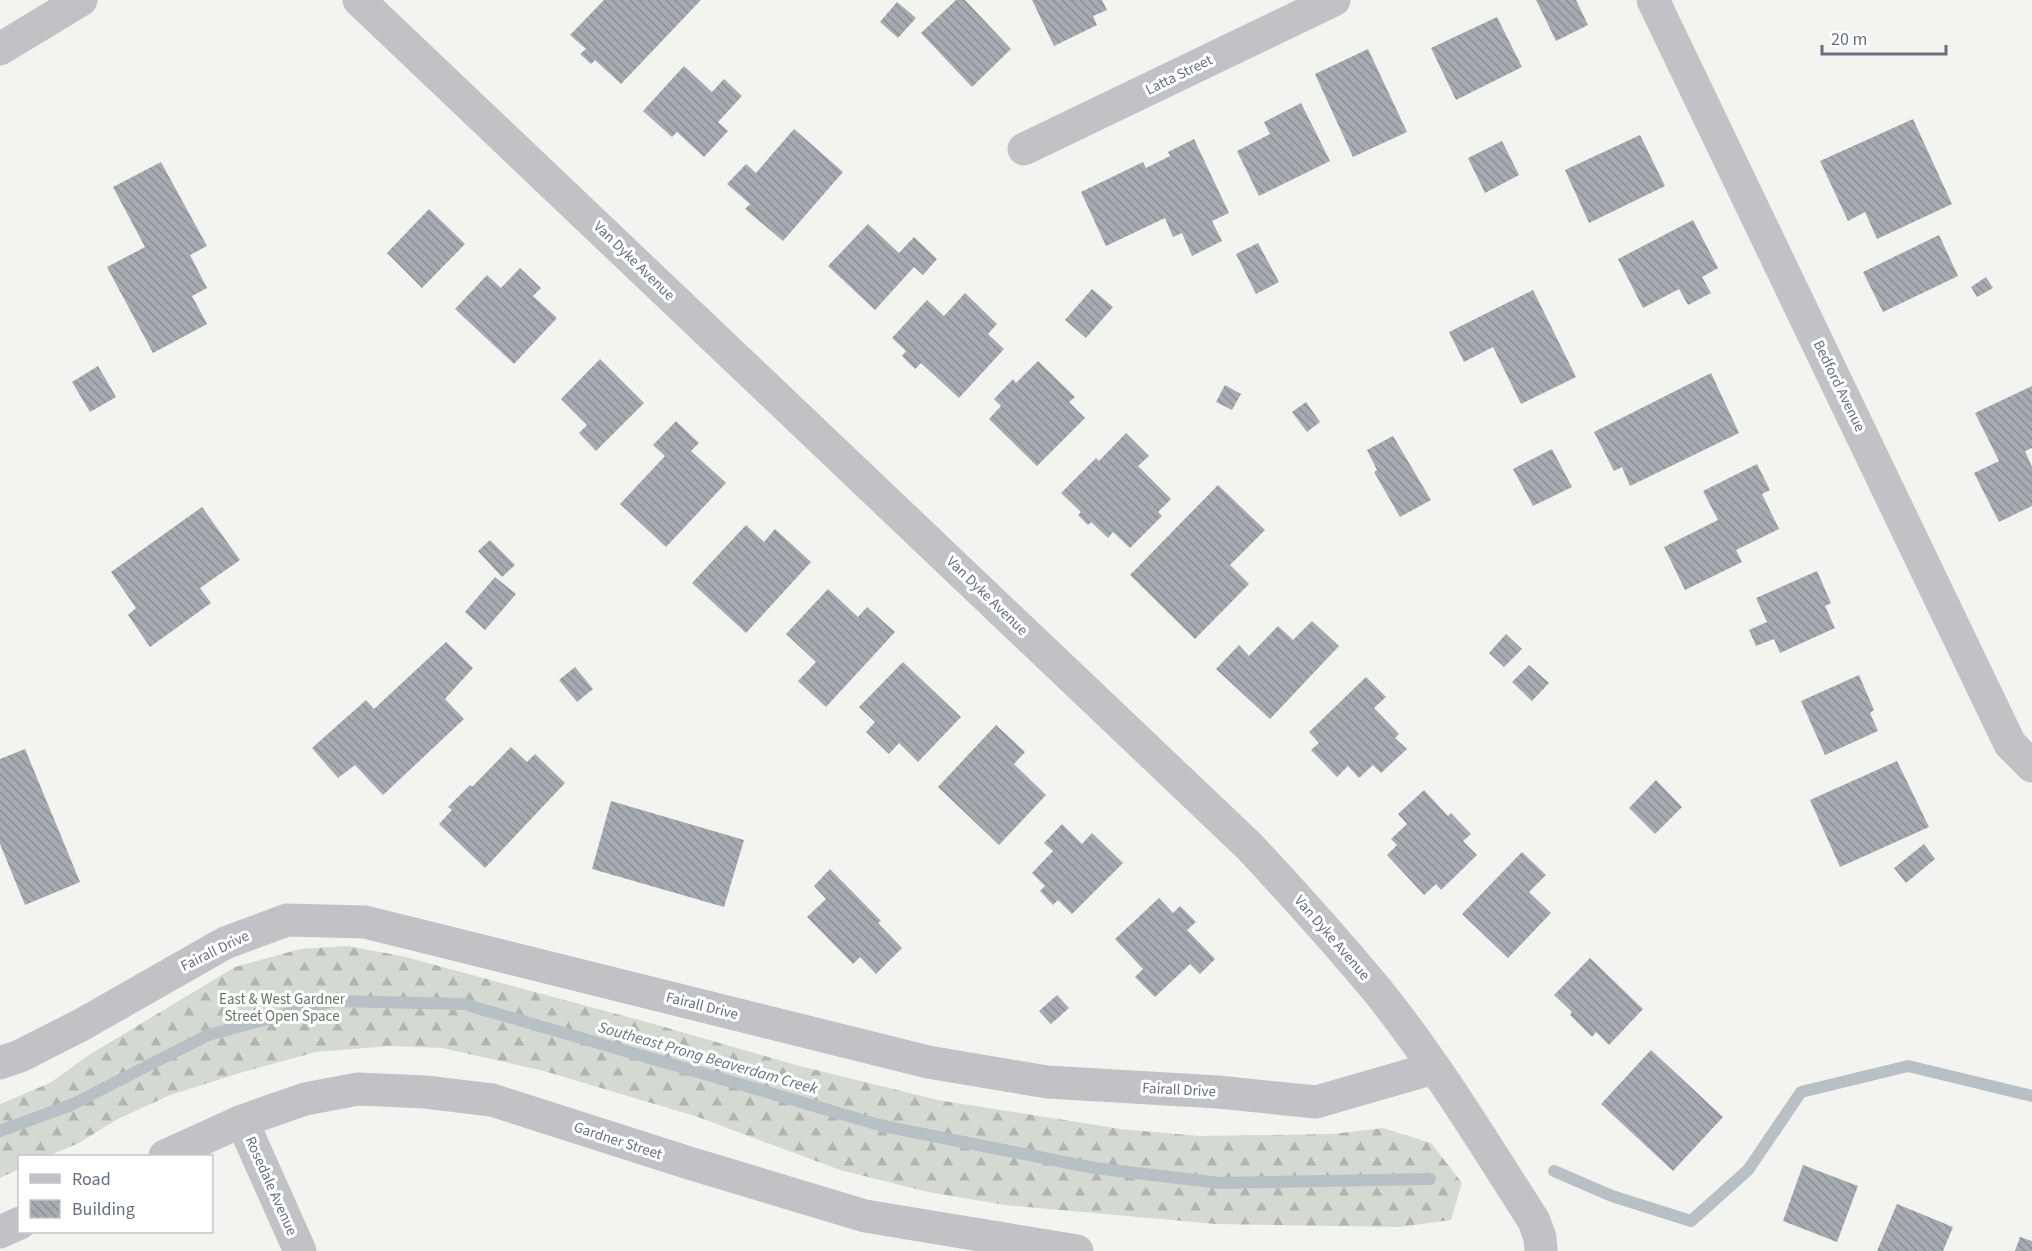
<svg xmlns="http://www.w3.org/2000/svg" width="2032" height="1251" font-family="'Source Sans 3',sans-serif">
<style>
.forest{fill:url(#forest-firs)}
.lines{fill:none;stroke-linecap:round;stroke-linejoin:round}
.stream{stroke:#b7c0c5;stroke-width:12}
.building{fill:url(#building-back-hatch)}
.minor{stroke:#c0c2c6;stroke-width:33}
.labels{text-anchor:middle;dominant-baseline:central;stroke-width:6;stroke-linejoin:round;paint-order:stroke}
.street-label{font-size:15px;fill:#66707f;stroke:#fff}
.park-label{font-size:15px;fill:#657764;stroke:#fff}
.water-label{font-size:16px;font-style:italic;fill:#667783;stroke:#fff}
</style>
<defs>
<pattern id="forest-firs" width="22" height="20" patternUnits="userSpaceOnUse" patternTransform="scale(1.5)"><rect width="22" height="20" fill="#d4dad2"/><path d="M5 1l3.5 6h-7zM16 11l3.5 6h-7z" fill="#b0b5b0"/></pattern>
<pattern id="building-back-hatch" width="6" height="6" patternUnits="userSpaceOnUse" patternTransform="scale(1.5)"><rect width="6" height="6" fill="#a6abb2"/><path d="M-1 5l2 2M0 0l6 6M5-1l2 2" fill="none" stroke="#8b9096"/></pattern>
</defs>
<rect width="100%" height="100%" fill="#f3f4f0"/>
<path class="forest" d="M 347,946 L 402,956 L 650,1023 L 796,1065 L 938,1100 L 1121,1129 L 1199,1136 L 1332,1134 L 1383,1128 L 1431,1143 L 1462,1183 L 1451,1220 L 1399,1227 L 1216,1224 L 1005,1205 L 928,1192 L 840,1170 L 698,1117 L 544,1071 L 442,1048 L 390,1046 L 316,1052 L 243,1072 L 170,1095 L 116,1120 L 79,1143 L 48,1156 L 20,1156 L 19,1169 L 0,1178 L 0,1104 L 50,1083 L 89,1055 L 235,967 L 300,949 Z"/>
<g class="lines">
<g class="stream">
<path d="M 0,1131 L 71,1105 L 208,1035 L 334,1001 L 464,1004 L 883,1126 L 1094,1168 L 1220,1183 L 1430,1179"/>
<path d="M 1554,1171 L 1612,1196 L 1691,1221 L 1748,1170 L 1801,1092 L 1908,1066 L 2032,1096"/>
</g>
</g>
<g class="building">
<path d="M 604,0 L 701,0 L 621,84 L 595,60 L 591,64 L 580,54 L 586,49 L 570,35 Z"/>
<path d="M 956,0 L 965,0 L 1011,49 L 972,87 L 921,33 Z"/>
<path d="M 1032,0 L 1102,0 L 1107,10 L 1093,16 L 1097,25 L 1054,46 Z"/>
<path d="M 1536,0 L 1576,0 L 1588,25 L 1556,41 Z"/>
<path d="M 897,2 L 916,18 L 898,38 L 880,22 Z"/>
<path d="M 1497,17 L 1522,67 L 1456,100 L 1431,48 Z"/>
<path d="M 1368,49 L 1407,132 L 1353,157 L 1315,74 Z"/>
<path d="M 684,66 L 712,92 L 724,79 L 742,96 L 718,122 L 728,131 L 704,157 L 677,132 L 672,137 L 643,111 Z"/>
<path d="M 1301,103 L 1330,161 L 1259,196 L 1237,151 L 1270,134 L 1264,122 Z"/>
<path d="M 1913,119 L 1952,204 L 1877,239 L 1865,212 L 1848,221 L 1820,161 Z"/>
<path d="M 794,129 L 843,172 L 783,241 L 745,209 L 750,204 L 727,184 L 746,164 L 756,173 Z"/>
<path d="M 1640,135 L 1665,186 L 1589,223 L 1565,170 Z"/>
<path d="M 1194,139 L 1229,213 L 1212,221 L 1222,241 L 1192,256 L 1182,233 L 1173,237 L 1165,218 L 1106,246 L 1081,192 L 1143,162 L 1146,168 L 1170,156 L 1168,152 Z"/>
<path d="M 1502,141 L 1519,175 L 1485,193 L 1468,158 Z"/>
<path d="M 161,162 L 207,246 L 190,255 L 207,288 L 192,296 L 207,324 L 153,353 L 107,267 L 145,247 L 113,187 Z"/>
<path d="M 429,209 L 465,244 L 422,288 L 387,253 Z"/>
<path d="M 1693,220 L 1718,268 L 1702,277 L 1711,293 L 1688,305 L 1679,289 L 1643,308 L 1618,259 Z"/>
<path d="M 868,224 L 899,253 L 914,237 L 937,259 L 923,275 L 914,267 L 875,310 L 828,266 Z"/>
<path d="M 1939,235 L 1958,276 L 1883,312 L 1863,272 Z"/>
<path d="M 1258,243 L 1279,282 L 1256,294 L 1236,254 Z"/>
<path d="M 520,268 L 541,288 L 533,296 L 557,318 L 514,364 L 455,309 L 487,275 L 501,288 Z"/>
<path d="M 1986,277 L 1993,288 L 1977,297 L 1971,287 Z"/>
<path d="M 1092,289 L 1113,307 L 1086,338 L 1065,320 Z"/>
<path d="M 1533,290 L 1576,377 L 1521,404 L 1493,347 L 1464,362 L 1449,332 Z"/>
<path d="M 965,293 L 997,324 L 988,334 L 1004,349 L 959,398 L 921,363 L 915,369 L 902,356 L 906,351 L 892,338 L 927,300 L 944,316 Z"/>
<path d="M 600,359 L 644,403 L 596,451 L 579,433 L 587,425 L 561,399 Z"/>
<path d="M 1038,361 L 1075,397 L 1069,402 L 1085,418 L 1037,466 L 989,419 L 1001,406 L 994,399 L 1013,379 L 1016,383 Z"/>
<path d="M 98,366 L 116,397 L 90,412 L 72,382 Z"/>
<path d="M 1711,373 L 1739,433 L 1630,486 L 1622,467 L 1614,471 L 1594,432 Z"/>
<path d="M 1225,385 L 1241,394 L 1232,410 L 1216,402 Z"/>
<path d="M 2032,386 L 2032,448 L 2025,451 L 2032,467 L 2032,506 L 1999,522 L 1974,473 L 1999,461 L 1975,413 Z"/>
<path d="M 1306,402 L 1320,422 L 1307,432 L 1292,412 Z"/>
<path d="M 676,421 L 699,443 L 691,451 L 726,483 L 666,547 L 620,504 L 665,456 L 653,445 Z"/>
<path d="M 1126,433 L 1149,456 L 1138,466 L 1171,499 L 1158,512 L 1162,516 L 1130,548 L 1113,532 L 1108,538 L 1091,522 L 1088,525 L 1078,515 L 1081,512 L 1061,493 L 1096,458 L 1099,461 Z"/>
<path d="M 1393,436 L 1431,500 L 1400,517 L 1374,472 L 1377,470 L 1367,450 Z"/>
<path d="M 1552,449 L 1572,487 L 1533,506 L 1513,469 Z"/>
<path d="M 1757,464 L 1770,490 L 1762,494 L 1779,529 L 1736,550 L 1742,562 L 1685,590 L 1664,547 L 1718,520 L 1703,491 Z"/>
<path d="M 1218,485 L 1265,530 L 1230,565 L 1249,584 L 1195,639 L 1130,575 Z"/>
<path d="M 202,507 L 240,560 L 200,588 L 211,603 L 150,647 L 128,615 L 136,608 L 111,572 Z"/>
<path d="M 746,525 L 764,542 L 775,529 L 811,562 L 746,633 L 692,583 Z"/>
<path d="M 490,540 L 515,565 L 502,577 L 478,551 Z"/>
<path d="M 1817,571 L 1831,603 L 1825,606 L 1835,628 L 1780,653 L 1774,639 L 1756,646 L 1749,630 L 1767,622 L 1756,598 Z"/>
<path d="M 495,577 L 516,594 L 485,630 L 465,612 Z"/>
<path d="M 828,589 L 858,617 L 867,607 L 895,632 L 826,707 L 798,681 L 816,662 L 786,634 Z"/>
<path d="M 1312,621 L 1339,646 L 1270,719 L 1216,669 L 1239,645 L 1249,656 L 1278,626 L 1293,640 Z"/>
<path d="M 1506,634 L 1522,649 L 1504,667 L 1489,653 Z"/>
<path d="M 446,642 L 473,668 L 445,699 L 464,719 L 383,795 L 355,765 L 338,778 L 312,748 L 366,700 L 374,709 Z"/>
<path d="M 903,662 L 961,717 L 918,762 L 899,743 L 889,754 L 866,732 L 875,722 L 859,707 Z"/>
<path d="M 1529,665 L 1549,683 L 1532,701 L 1512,682 Z"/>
<path d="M 575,667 L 593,689 L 577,702 L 559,680 Z"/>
<path d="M 1859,675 L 1874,710 L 1870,713 L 1878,731 L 1825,755 L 1801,701 Z"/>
<path d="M 1366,677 L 1386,697 L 1374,708 L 1399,734 L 1395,738 L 1407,749 L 1381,773 L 1373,765 L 1359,778 L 1348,766 L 1337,777 L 1311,750 L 1319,743 L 1309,732 Z"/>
<path d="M 996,725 L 1025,752 L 1014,764 L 1046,795 L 999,845 L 938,787 Z"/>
<path d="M 511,747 L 527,762 L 535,754 L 565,783 L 485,868 L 439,824 L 452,810 L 448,807 L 470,785 L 472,787 Z"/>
<path d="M 25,749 L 80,882 L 25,905 L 0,844 L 0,759 Z"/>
<path d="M 1897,761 L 1929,827 L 1840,867 L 1810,800 Z"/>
<path d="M 1656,780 L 1682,807 L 1655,834 L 1629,808 Z"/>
<path d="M 1424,790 L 1448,816 L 1451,813 L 1471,834 L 1463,841 L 1477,855 L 1441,890 L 1436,884 L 1424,895 L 1387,855 L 1397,845 L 1391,839 L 1407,824 L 1398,814 Z"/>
<path d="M 611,801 L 744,840 L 724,907 L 592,869 Z"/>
<path d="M 1062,824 L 1082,844 L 1092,833 L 1123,863 L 1072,914 L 1058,900 L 1053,905 L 1040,891 L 1045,886 L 1032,873 L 1053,851 L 1044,843 Z"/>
<path d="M 1924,844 L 1935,859 L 1906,883 L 1894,868 Z"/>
<path d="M 1522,852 L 1546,875 L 1529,892 L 1551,913 L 1508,958 L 1462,914 Z"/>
<path d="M 830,869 L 881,921 L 878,923 L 902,948 L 876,974 L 860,957 L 853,964 L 807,917 L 826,899 L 814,886 Z"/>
<path d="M 1159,898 L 1173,913 L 1180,906 L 1196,922 L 1187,930 L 1215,959 L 1200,974 L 1190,964 L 1155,997 L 1135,977 L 1143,969 L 1115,939 Z"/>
<path d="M 1590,958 L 1643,1009 L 1609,1045 L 1596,1032 L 1592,1037 L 1570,1015 L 1572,1012 L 1554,995 Z"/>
<path d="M 1057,995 L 1069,1008 L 1051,1024 L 1039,1011 Z"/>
<path d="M 1651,1050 L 1723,1117 L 1673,1171 L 1601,1104 Z"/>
<path d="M 1803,1165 L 1858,1186 L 1837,1242 L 1783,1221 Z"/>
<path d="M 1897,1204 L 1953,1227 L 1943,1251 L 1877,1251 Z"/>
<path d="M 2020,1237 L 2032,1241 L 2032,1251 L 2015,1251 Z"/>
</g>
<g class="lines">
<g class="minor">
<path d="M 359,0 L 1249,846 C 1293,893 1336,941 1377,990 C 1435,1062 1484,1143 1534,1221 L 1540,1238 L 1541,1251"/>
<path d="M 1653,0 L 2010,744 L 2032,766"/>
<path d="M 0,49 L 81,0"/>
<path d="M 1024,149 L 1334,0"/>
<path d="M 0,1063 L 20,1056 L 81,1025 L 225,943 L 287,920 L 365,922 L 928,1062 L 1047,1082 L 1218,1092 L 1316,1102 L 1434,1068"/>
<path d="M 242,1121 L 300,1251"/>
<path d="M 165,1156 L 242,1121 L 305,1099 L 358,1089 L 425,1092 L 492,1100 L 689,1163 L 865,1216 L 1077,1251"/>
<path d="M 0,1232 L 20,1223"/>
</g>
</g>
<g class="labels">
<g class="street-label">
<text transform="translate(1179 75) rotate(-26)">Latta Street</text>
<text transform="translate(634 261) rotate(44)">Van Dyke Avenue</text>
<text transform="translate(1839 386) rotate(64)">Bedford Avenue</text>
<text transform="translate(987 596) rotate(44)">Van Dyke Avenue</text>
<text transform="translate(1332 938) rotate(49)">Van Dyke Avenue</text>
<text transform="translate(215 951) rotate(-26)">Fairall Drive</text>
<text transform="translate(702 1006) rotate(14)">Fairall Drive</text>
<text transform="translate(1179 1090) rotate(3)">Fairall Drive</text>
<text transform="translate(618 1141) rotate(18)">Gardner Street</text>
<text transform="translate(271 1186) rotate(66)">Rosedale Avenue</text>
</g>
<g class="park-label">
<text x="282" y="999">East &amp; West Gardner<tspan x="282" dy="17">Street Open Space</tspan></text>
</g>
<g class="water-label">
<text transform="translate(708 1058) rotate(16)">Southeast Prong Beaverdam Creek</text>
</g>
</g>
<rect x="18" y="1155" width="195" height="78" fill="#ffffff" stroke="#c2c6cc" stroke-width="1.5"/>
<rect x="30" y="1174" width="30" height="9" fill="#c0c2c6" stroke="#c2c6cc" stroke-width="1.5"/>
<text x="72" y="1185" font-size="18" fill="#66707f">Road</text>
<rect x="30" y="1200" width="30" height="18" fill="url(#building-back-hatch)" stroke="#c2c6cc" stroke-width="1.5"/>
<text x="72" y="1215" font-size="18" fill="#66707f">Building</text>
<path d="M1822 45v9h124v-9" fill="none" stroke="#66707f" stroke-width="3"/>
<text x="1831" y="45" font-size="18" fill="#66707f" stroke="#ffffff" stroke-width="4.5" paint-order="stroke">20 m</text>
</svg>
